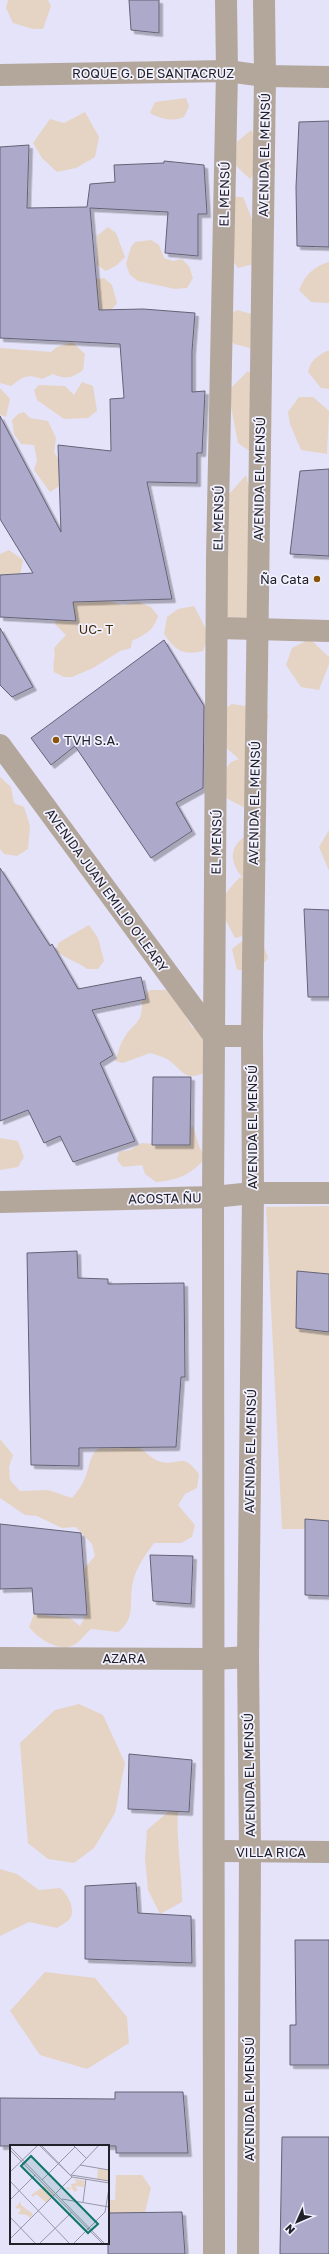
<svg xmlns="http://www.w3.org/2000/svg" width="329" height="2254" font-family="'Golos Text',sans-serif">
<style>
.green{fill:#e5d4c4}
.building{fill:#ada9ca;stroke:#646276;filter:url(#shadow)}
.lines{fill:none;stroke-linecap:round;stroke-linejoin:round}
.street{stroke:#b3a79c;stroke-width:22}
.poi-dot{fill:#8b5406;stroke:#f2f1ff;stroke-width:1.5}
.labels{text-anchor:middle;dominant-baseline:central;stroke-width:3.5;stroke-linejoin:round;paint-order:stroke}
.street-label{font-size:13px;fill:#222129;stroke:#f2f1ff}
.poi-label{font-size:13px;fill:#222129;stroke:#f2f1ff;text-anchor:end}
.park-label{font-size:13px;fill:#442807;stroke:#f2f1ff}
.inset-road{fill:none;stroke:#9795a6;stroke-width:1}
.view{fill:#0f766e;fill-opacity:0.15;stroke:#0f766e;stroke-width:2}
.inset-edge{fill:none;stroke:#222129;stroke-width:2}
</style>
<defs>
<filter id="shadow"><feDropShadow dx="3.5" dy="3.5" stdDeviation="0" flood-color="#0004"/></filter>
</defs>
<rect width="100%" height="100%" fill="#e5e3f9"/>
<g class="green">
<path d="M 8,0 L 48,0 L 51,6 L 43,29 L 33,29 L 13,23 L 6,8 Z"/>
<path d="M 186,98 L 189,106 L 184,117 C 171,122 162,119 150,113 L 155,102 Z"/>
<path d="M 85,112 L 99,137 L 95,157 L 76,168 L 57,172 L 42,158 L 33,143 L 50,119 L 64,123 Z"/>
<path d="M 251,130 L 261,145 L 258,170 L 250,179 L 235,165 L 237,142 Z"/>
<path d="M 229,197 L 243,197 L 256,229 L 254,264 L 238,268 L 227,253 Z"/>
<path d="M 108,227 L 116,233 L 125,257 L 117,265 L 106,271 L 97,265 L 97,236 Z"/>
<path d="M 151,240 L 159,245 L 164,258 L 173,261 L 182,259 L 189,266 L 193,278 L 187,288 L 175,289 L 138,281 L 130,275 L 126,264 L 131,247 L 135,242 Z"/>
<path d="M 329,262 L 329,303 L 311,302 L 299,290 C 305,275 314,266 329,262 Z"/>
<path d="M 104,278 L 112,285 L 117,303 L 107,315 L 97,316 L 89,280 Z"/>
<path d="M 237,310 L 252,314 L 250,348 L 234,344 L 225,333 L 227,316 Z"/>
<path d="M 72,342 L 85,354 L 83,370 C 72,378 66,380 53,374 L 42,379 C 28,373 22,377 11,386 L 0,383 L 0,348 L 51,352 L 57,347 Z"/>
<path d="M 327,351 L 329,351 L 329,389 L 321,388 L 308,372 C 310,361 317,356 327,351 Z"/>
<path d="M 248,371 L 260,384 L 251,452 L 238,443 L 228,391 Z"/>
<path d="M 82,382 L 93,386 L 97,411 L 88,418 L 64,419 L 37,400 L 34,390 L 39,385 L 65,386 L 74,395 Z"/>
<path d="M 0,388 L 10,399 L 6,417 L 0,415 Z"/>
<path d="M 299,397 L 313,397 L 329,411 L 327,454 L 301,450 L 290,424 L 288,412 Z"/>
<path d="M 24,412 L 30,418 L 48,421 L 56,438 L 54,452 L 64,468 L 66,482 L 50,492 L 34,470 L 37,460 L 34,445 L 21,444 L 14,434 L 12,420 L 18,414 Z"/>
<path d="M 246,475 L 261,535 L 257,611 L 234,626 L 223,608 L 224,500 Z"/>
<path d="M 9,550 L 23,560 L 20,576 L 0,588 L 0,554 Z"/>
<path d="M 61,595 L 109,601 L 122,605 L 138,602 L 151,607 L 158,616 C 153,631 146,634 132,641 L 131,648 L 120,651 L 93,668 L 72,677 L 64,677 L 54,672 C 52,663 56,657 54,648 L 66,635 L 55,624 Z"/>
<path d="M 194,606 L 209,635 L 203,651 C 182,656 175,650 164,634 L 167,617 L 178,609 Z"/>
<path d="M 310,639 L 329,657 L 329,664 L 319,690 L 301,687 L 286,665 L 292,648 Z"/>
<path d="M 232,704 L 264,709 L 268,715 L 264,748 L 251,801 L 243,807 L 226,798 L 222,774 L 231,762 L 239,759 L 224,746 L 211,718 Z"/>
<path d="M 0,777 L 11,787 L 14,803 L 24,807 L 30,826 L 28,849 L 17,856 L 4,854 L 0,849 Z"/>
<path d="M 329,830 L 329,871 L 319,847 Z"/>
<path d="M 243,838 L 263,848 L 266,860 L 243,936 L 235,938 L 220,909 C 221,896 232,886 240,877 L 243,878 C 231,865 228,849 243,838 Z"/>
<path d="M 89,925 L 98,938 L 104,961 L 98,969 L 87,969 C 77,961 67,960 57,951 L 58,943 Z"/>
<path d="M 245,939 L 262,941 L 268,958 L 259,970 L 237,970 L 232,949 Z"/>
<path d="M 150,990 L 166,990 L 181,1007 L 192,1027 L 205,1034 L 207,1072 C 185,1081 186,1074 170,1061 C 165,1057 156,1055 150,1053 L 123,1063 L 115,1061 C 118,1055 119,1046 123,1040 C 136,1017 143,1028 142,996 Z"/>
<path d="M 193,1126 L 199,1146 L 205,1158 C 193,1174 176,1181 156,1182 L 145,1174 L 142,1165 L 123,1167 L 117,1160 L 119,1152 L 130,1150 L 142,1143 L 155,1144 Z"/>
<path d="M 0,1138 L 18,1141 L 24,1157 L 18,1167 L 0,1170 Z"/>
<path d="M 329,1206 L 329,1529 L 282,1529 L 266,1207 Z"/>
<path d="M 0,1439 L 13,1455 L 9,1467 L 10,1480 L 20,1491 L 48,1490 L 72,1498 C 77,1492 82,1486 85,1478 C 93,1459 88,1445 117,1445 C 122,1445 130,1444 135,1446 C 144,1449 150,1458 158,1461 C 179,1468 181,1450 199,1474 L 197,1488 L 185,1494 L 178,1505 L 195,1525 L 192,1537 L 181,1543 L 154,1543 C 147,1553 139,1563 135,1575 C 126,1599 139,1616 118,1632 L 91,1629 C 86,1633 82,1639 77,1643 C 61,1655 39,1639 29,1627 L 34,1614 L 70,1618 L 80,1626 C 94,1603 82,1599 78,1576 L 95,1556 L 92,1544 L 76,1527 L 62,1528 L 37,1516 L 25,1515 L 0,1498 Z"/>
<path d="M 79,1704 L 103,1715 L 125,1763 L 115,1813 L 94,1848 L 74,1863 L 48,1859 L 28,1843 L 20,1743 L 55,1710 Z"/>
<path d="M 169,1811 L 178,1811 C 176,1841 182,1871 182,1902 L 160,1914 L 148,1890 L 145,1859 L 147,1830 Z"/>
<path d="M 0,1869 L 17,1874 L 39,1890 L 60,1888 C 68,1894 77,1911 69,1920 C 66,1923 61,1925 57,1928 L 29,1922 L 0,1936 Z"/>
<path d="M 45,1972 L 95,1978 L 127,2017 L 129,2043 L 87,2069 L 40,2055 L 10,2011 Z"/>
<path d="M 116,2175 L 142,2175 L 151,2188 L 145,2212 L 108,2214 L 108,2200 L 115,2200 Z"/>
</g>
<g class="building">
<path d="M 129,0 L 159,0 L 159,33 L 131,30 Z"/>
<path d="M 329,121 L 329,247 L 297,246 L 296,187 L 299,122 Z"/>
<path d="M 29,145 L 27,208 L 87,207 L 90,184 L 115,182 L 114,165 L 164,163 L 164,161 L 204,165 L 207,214 L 198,214 L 198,256 L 165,253 L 168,212 L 90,208 L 99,310 L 143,309 L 195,313 L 192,351 L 192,392 L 205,391 L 202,453 L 197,453 L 197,483 L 147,482 L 172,599 L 73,602 L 76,621 L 0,617 L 0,575 L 33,573 L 0,519 L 0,416 L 61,532 L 58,445 L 111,451 L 110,399 L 124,398 L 120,344 L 0,338 L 0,147 Z"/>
<path d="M 329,469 L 329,556 L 290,554 L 300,471 Z"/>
<path d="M 0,628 L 33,687 L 12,697 L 0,685 Z"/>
<path d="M 164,640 L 204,706 L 203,788 L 176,803 L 192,831 L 151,858 L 75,746 L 51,765 L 31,738 Z"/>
<path d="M 0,868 L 50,946 L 52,944 L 78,989 L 141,977 L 146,999 L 92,1010 L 113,1055 L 100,1063 L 135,1141 L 73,1162 L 60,1136 L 44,1143 L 28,1110 L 0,1121 Z"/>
<path d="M 304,909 L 329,910 L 329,997 L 308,997 Z"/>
<path d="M 153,1077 L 191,1077 L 190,1145 L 152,1145 Z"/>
<path d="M 77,1251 L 78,1278 L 108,1279 L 108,1284 L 184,1283 L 185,1377 L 181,1377 L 176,1447 L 79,1448 L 79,1466 L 31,1465 L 27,1253 Z"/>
<path d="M 297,1271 L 329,1274 L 329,1332 L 296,1328 Z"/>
<path d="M 305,1519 L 329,1521 L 329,1596 L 305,1595 Z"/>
<path d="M 0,1524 L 81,1533 L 87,1615 L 34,1614 L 32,1588 L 0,1589 Z"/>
<path d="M 150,1555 L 193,1556 L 191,1604 L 153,1601 Z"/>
<path d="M 129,1754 L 192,1760 L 189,1812 L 128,1809 Z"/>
<path d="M 136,1883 L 138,1913 L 191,1916 L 192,1963 L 85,1959 L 85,1886 Z"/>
<path d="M 295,1940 L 329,1940 L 329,2065 L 290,2065 L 290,2025 L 296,2025 Z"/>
<path d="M 115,2092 L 183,2092 L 188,2153 L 116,2153 L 116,2146 L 0,2146 L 0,2098 L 115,2099 Z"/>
<path d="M 282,2137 L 329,2137 L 329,2254 L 280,2254 Z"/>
<path d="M 182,2212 L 185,2254 L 108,2254 L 108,2213 Z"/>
</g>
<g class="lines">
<g class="street">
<path d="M 0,75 L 227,71 L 265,76 L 329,77"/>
<path d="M 218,628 L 329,631"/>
<path d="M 0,745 L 214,1036"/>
<path d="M 214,1036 L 252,1036"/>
<path d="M 0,1202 L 213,1197 L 253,1193 L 329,1193"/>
<path d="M 0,1658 L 215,1659 L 248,1657"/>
<path d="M 214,1851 L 329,1852"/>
<path d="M 214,2254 L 213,1197 L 217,558 L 227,71 L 226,0"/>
<path d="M 248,2254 L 250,1852 L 248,1657 L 253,1193 L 252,1036 L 265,76 L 264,0"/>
</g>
</g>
<g class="poi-dot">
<circle cx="317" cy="579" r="4"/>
<circle cx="56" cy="740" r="4"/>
</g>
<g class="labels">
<g class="street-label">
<text x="153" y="73">ROQUE G. DE SANTACRUZ</text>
<text transform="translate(264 155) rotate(-89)">AVENIDA EL MENSÚ</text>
<text transform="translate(224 194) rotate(-89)">EL MENSÚ</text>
<text transform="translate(259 479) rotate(-89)">AVENIDA EL MENSÚ</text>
<text transform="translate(218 518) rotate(-89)">EL MENSÚ</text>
<text transform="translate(254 803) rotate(-89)">AVENIDA EL MENSÚ</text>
<text transform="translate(216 842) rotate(-89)">EL MENSÚ</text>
<text transform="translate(107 890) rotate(54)">AVENIDA JUAN EMILIO O'LEARY</text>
<text transform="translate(252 1127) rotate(-90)">AVENIDA EL MENSÚ</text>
<text transform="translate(165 1198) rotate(-1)">ACOSTA ÑU</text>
<text transform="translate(250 1451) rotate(-89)">AVENIDA EL MENSÚ</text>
<text x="124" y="1658">AZARA</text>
<text transform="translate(249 1775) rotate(-91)">AVENIDA EL MENSÚ</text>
<text x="271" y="1852">VILLA RICA</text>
<text transform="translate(249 2099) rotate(-90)">AVENIDA EL MENSÚ</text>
</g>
<g class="poi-label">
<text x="309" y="579">Ña Cata</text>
<text x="64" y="740" text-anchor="start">TVH S.A.</text>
</g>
<g class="park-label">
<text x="96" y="629">UC- T</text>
</g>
</g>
<g transform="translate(10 2145)">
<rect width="99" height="99" fill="#e5e3f9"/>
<path d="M 88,24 L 99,25 L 99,36 L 87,34 ZM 64,34 L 75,36 L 74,42 L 65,41 L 68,45 L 64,47 L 62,43 L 58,45 L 55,42 L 62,43 L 61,39 L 67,38 ZM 34,41 L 44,50 L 37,58 L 26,49 L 23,52 L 21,50 ZM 11,56 L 11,60 L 23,69 L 20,73 L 17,70 L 8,69 L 11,64 L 5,63 Z" fill="#e5d4c4"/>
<path class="inset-road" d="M 29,0 L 61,31M 31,0 L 62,32 L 99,38M 63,0 L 77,14M 0,2 L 95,99M 0,5 L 93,99M 70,20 L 99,25M 0,27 L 28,0M 61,30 L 89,0M 61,30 L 99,36M 32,35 L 65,2M 0,36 L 60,99M 52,54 L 99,62M 0,55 L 25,30M 73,57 L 76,34M 95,67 L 99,43M 0,72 L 26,99M 0,94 L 62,32M 29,99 L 62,67M 63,99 L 95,67"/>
<path class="view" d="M 21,11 L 88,79 L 78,88 L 11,21 Z"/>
<rect width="99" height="99" class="inset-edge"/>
</g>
<g transform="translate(297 2222) rotate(225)" stroke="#f2f1ff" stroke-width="3" paint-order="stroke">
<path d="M0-3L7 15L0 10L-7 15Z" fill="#222129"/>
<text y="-6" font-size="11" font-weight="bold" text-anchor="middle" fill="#222129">N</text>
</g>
</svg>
